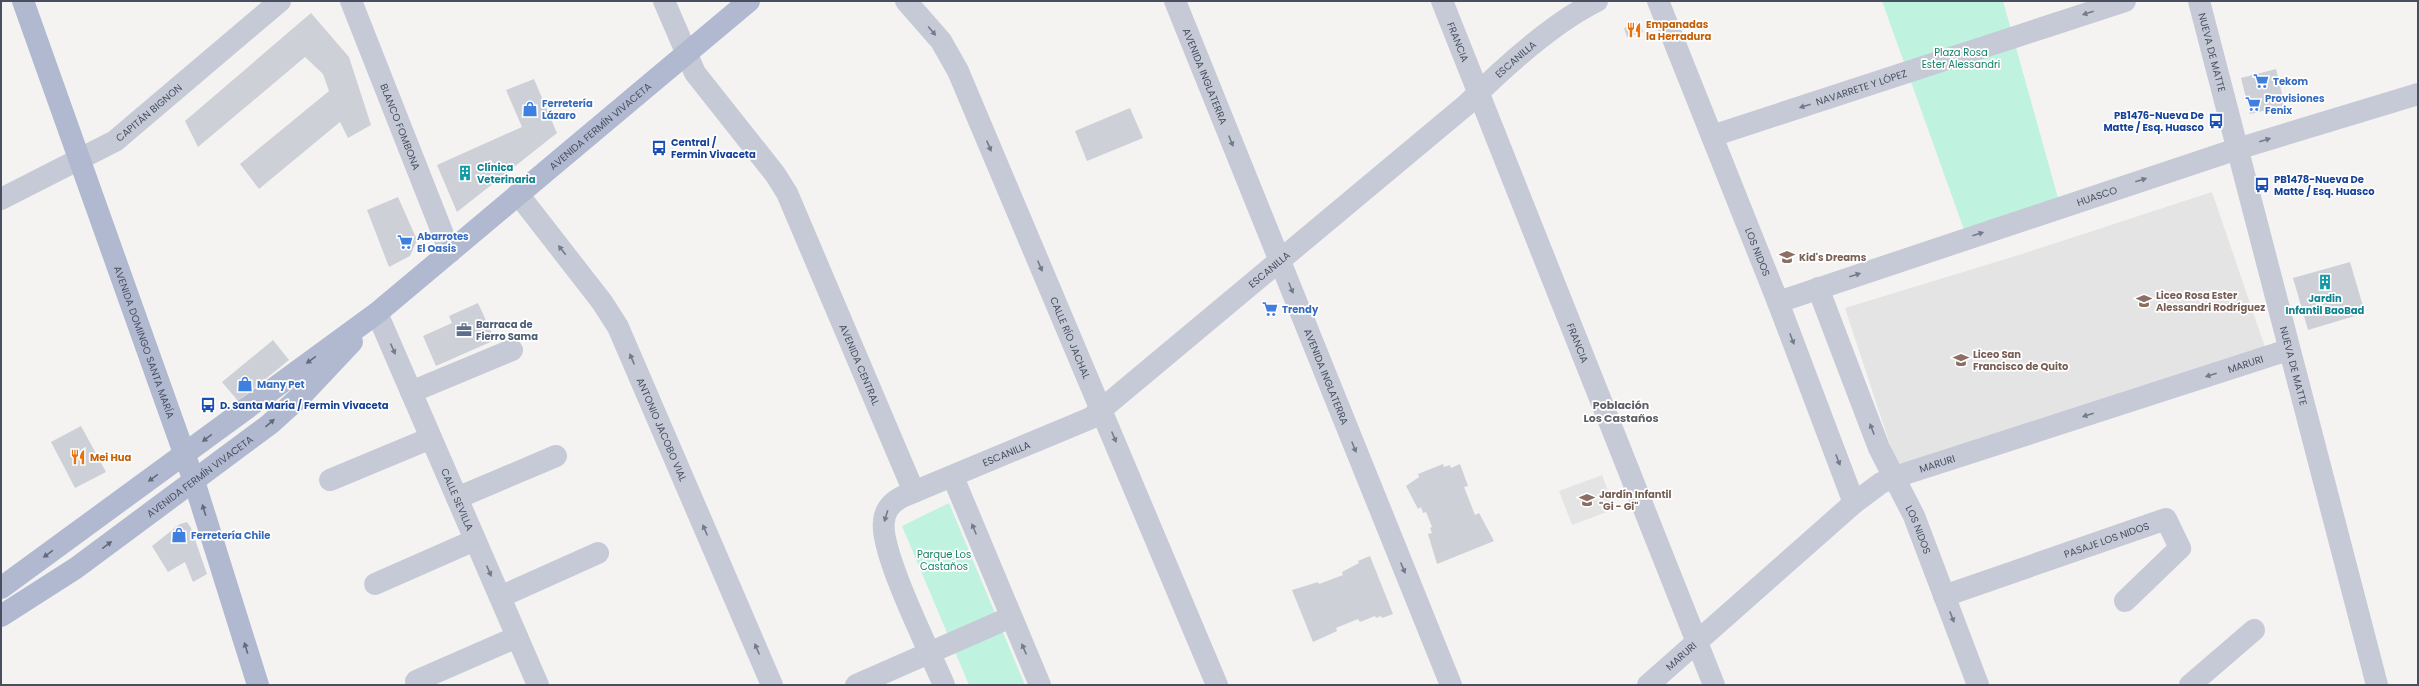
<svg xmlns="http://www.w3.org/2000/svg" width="2419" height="686" font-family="Poppins,sans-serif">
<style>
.education{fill:#e5e4e4}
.green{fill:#c0f2e0}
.building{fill:#ced0d7}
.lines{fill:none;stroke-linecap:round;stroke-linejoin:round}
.minor{stroke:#c6cad7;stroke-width:22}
.major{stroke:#b1b9d1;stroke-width:22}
.oneway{fill:#757a8a}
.oneway2{fill:#636a7d}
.labels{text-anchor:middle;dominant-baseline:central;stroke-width:3.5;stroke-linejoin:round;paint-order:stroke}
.food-label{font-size:10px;font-weight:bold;fill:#c56008;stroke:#fff;text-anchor:start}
.street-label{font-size:10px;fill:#494f61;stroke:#fff}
.park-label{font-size:10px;fill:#148166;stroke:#fff}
.shop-label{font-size:10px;font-weight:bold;fill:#366cbe;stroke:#fff;text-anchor:start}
.transit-label{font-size:10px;font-weight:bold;fill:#164399;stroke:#fff;text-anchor:start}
.culture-label{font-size:10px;font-weight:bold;fill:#0d838f;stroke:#fff;text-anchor:start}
.education-label{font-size:10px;font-weight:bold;fill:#785e54;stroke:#fff;text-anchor:start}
.service-label{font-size:10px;font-weight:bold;fill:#4e5e75;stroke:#fff;text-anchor:start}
.neighbourhood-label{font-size:11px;font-weight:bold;fill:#5e6067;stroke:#fff}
</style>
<rect width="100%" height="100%" fill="#f4f3f2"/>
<g class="education">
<path d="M 2212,192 L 2265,347 L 1899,472 L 1845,308 L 2022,254 Z"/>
<path d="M 1602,475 L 1615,509 L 1572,525 L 1559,491 Z"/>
</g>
<g class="green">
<path d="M 1882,1 L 2003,1 L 2060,205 L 1967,238 Z"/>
<path d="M 949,503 L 1025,685 L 969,685 L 902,526 Z"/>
</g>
<g class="building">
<path d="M 311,13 L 349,57 L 371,125 L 348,138 L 340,122 L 259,189 L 240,164 L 329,91 L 323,74 L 305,57 L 198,147 L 185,121 Z"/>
<path d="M 1640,22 L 1643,32 L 1627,37 L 1624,28 Z"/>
<path d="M 2276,69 L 2285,106 L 2250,114 L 2241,78 Z"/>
<path d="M 534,79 L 557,133 L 457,212 L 437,165 L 522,127 L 506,90 Z"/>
<path d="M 1130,108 L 1143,138 L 1087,161 L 1075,131 Z"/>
<path d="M 398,197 L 417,240 L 410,256 L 389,267 L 367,210 Z"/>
<path d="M 2350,262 L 2365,313 L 2308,330 L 2293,278 Z"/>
<path d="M 478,303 L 495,340 L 436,366 L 423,336 L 452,323 L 449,316 Z"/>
<path d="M 273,340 L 289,360 L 238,401 L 222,382 Z"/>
<path d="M 81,426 L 106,472 L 75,488 L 51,442 Z"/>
<path d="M 1443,464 L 1444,467 L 1450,465 L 1451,468 L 1460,464 L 1468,486 L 1464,487 L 1475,515 L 1479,513 L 1494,541 L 1437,564 L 1428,534 L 1432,533 L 1430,528 L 1432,527 L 1426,512 L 1423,513 L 1421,507 L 1418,509 L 1406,486 L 1419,477 L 1418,474 Z"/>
<path d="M 187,522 L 191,528 L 207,574 L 193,582 L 185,562 L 168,572 L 152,546 L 180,524 Z"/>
<path d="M 1370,556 L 1393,614 L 1382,618 L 1381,616 L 1376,618 L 1375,616 L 1360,622 L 1358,619 L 1336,628 L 1337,631 L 1313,642 L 1292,590 L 1318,582 L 1319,584 L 1343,575 L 1342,572 L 1359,563 L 1358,561 Z"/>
</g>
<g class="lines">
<g class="minor">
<path id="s1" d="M 351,1 L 450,252"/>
<path id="s2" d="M 664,1 L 695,73 L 775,174 L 787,193 L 914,492"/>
<path id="s3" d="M 906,1 L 941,41 L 958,71 L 1217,685"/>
<path id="s4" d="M 1175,1 L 1451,685"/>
<path id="s5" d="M 1442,1 L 1714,685"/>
<path id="s6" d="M 1658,1 L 1778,302 L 1854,503"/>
<path id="s7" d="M 2199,1 L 2377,685"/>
<path id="s8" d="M 1712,136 L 2125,1"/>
<path id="s9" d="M 518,194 L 602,302 L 618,327 L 772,685"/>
<path id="s10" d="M 1,199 L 115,141 L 280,1"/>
<path id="s11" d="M 1818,288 L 1879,448 L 1914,516 L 1978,685"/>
<path id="s12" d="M 1778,302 L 2237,149 L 2418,94"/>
<path id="s13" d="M 377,313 L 538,685"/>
<path d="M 411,392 L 512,350"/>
<path d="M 953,477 L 1040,685"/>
<path d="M 330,480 L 431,438"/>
<path d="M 457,498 L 556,456"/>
<path d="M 375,584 L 475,540"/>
<path id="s14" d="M 1944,596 L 2166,519 L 2180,548 L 2125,601"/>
<path d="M 500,597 L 598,553"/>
<path d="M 416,681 L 517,637"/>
<path d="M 856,685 L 1011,617"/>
<path id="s15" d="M 944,685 C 930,652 879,551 884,521 C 885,509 893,501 904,496 L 1091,418 L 1466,105 C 1502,69 1551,24 1597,1"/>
<path id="s16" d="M 1648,685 L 1854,503 L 1881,483 L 1895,477 L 2288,350"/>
<path d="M 2190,685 L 2254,630"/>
</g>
<g class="major">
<path id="s17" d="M 23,1 L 194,481 L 258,685"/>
<path id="s18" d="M 1,588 L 377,313 L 749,1"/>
<path id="s19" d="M 1,616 L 76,568 L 270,424 L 303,394 L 352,342"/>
</g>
</g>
<defs><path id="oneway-solid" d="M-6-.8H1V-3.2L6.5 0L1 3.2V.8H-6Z"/></defs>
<g class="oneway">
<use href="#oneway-solid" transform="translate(2088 13) rotate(162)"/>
<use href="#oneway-solid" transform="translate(932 31) rotate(50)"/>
<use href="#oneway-solid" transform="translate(1805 106) rotate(162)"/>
<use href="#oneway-solid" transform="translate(2265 140) rotate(-17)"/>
<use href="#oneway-solid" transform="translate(1231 141) rotate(68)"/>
<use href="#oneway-solid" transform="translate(989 146) rotate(67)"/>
<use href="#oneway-solid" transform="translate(2141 180) rotate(-18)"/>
<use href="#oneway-solid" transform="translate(1978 234) rotate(-18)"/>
<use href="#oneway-solid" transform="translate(562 250) rotate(-128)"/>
<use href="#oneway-solid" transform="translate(1040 266) rotate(67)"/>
<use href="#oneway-solid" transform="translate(1855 275) rotate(-18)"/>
<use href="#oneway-solid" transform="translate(1291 288) rotate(68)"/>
<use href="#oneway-solid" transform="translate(1792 339) rotate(69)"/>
<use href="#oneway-solid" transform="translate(393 349) rotate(66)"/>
<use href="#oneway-solid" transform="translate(632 359) rotate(-113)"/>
<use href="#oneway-solid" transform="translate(2211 375) rotate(162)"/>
<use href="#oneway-solid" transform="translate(2088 415) rotate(162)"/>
<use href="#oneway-solid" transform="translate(1872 429) rotate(-111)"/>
<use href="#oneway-solid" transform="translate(1114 437) rotate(67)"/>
<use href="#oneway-solid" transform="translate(1354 447) rotate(68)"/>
<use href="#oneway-solid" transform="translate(1838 460) rotate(69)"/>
<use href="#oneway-solid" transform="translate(886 516) rotate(107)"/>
<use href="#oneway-solid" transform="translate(974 529) rotate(-112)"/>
<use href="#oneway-solid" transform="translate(705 530) rotate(-113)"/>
<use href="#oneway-solid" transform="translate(1403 568) rotate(67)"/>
<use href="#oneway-solid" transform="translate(489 571) rotate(66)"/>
<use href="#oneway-solid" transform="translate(1952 617) rotate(69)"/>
<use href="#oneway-solid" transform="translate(757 649) rotate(-113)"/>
<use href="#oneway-solid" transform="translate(1024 649) rotate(-113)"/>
</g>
<g class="oneway2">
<use href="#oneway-solid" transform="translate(311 360) rotate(144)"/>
<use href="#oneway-solid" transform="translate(270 423) rotate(-40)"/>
<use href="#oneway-solid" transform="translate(207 438) rotate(143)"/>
<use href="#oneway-solid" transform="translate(153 478) rotate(144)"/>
<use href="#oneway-solid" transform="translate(204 510) rotate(-107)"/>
<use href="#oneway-solid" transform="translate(107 545) rotate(-37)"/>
<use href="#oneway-solid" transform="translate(48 554) rotate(144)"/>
<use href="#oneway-solid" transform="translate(246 648) rotate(-107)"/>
</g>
<defs>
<symbol id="restaurant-bare" viewBox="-9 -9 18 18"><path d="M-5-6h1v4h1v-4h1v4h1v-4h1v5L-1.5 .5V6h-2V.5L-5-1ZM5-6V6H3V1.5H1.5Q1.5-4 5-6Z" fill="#e8710a" stroke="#fff" stroke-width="2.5" paint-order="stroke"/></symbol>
<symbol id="supermarket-bare" viewBox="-9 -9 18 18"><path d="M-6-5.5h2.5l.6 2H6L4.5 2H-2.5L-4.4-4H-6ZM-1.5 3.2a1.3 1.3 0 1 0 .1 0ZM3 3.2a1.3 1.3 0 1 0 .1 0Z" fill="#3f7fe0" stroke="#fff" stroke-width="2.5" paint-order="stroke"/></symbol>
<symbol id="shop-bare" viewBox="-9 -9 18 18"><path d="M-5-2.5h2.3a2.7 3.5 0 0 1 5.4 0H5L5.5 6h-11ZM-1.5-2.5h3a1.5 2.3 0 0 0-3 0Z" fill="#3f7fe0" stroke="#fff" stroke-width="2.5" paint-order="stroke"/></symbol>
<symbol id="bus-bare" viewBox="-9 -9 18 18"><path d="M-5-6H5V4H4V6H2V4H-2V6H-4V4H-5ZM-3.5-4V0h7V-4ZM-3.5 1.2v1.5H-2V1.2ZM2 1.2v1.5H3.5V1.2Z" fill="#1a4fb4" stroke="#fff" stroke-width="2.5" paint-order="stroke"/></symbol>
<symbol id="building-bare" viewBox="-9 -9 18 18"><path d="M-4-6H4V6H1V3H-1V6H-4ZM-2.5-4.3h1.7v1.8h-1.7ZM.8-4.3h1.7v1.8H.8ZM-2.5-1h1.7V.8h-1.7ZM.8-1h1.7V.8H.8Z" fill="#0f9aa8" stroke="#fff" stroke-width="2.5" paint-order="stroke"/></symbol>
<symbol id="school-bare" viewBox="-9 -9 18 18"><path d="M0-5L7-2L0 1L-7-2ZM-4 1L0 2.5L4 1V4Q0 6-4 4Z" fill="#8d6e63" stroke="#fff" stroke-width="2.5" paint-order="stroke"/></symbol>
<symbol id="office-bare" viewBox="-9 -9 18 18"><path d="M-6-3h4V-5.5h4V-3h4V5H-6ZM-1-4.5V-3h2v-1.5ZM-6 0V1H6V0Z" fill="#5c6f8a" stroke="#fff" stroke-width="2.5" paint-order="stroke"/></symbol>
</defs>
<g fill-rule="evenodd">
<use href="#restaurant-bare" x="1623" y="19" width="22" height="22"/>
<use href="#supermarket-bare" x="2250" y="70" width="22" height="22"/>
<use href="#supermarket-bare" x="2242" y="93" width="22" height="22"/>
<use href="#shop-bare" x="519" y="98" width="22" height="22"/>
<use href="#bus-bare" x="2205" y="110" width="22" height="22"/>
<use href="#bus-bare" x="648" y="137" width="22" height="22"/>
<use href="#building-bare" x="454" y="162" width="22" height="22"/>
<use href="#bus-bare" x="2251" y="174" width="22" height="22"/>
<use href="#supermarket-bare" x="394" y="231" width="22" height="22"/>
<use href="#school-bare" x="1776" y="246" width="22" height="22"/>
<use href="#building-bare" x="2314" y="271" width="22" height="22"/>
<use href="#school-bare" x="2133" y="290" width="22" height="22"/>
<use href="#supermarket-bare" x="1259" y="298" width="22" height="22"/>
<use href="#office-bare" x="453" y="319" width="22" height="22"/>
<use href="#school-bare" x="1950" y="349" width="22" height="22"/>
<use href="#shop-bare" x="234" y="373" width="22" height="22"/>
<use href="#bus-bare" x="197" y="394" width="22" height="22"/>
<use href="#restaurant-bare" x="67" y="446" width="22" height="22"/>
<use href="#school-bare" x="1576" y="489" width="22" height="22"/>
<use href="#shop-bare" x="168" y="524" width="22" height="22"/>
</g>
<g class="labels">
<g class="food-label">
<text x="1646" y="24">Empanadas<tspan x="1646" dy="12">la Herradura</tspan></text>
<text x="90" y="457">Mei Hua</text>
</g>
<g class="street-label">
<text stroke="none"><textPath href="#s5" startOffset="44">FRANCIA</textPath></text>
<text stroke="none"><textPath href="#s7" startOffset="53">NUEVA DE MATTE</textPath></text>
<text stroke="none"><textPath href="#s15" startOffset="968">ESCANILLA</textPath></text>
<text stroke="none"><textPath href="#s4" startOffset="81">AVENIDA INGLATERRA</textPath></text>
<text stroke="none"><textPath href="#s8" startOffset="157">NAVARRETE Y LÓPEZ</textPath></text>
<text stroke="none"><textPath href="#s10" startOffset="172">CAPITÁN BIGNON</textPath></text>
<text stroke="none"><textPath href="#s18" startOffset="757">AVENIDA FERMÍN VIVACETA</textPath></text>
<text stroke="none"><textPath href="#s1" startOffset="135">BLANCO FOMBONA</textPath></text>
<text stroke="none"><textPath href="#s12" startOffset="336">HUASCO</textPath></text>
<text stroke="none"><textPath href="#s6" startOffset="270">LOS NIDOS</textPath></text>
<text stroke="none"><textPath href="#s15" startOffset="644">ESCANILLA</textPath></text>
<text stroke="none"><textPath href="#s3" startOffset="377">CALLE RÍO JACHAL</textPath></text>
<text stroke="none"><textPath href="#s17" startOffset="362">AVENIDA DOMINGO SANTA MARÍA</textPath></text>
<text stroke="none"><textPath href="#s5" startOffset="368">FRANCIA</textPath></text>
<text stroke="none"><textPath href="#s16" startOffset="692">MARURI</textPath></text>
<text stroke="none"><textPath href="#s2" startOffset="416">AVENIDA CENTRAL</textPath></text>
<text stroke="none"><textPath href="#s7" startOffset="377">NUEVA DE MATTE</textPath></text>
<text stroke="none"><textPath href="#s4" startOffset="405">AVENIDA INGLATERRA</textPath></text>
<text stroke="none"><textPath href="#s9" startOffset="278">ANTONIO JACOBO VIAL</textPath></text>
<text stroke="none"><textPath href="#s15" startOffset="320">ESCANILLA</textPath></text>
<text stroke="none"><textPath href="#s16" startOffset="368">MARURI</textPath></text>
<text stroke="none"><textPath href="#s19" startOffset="243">AVENIDA FERMÍN VIVACETA</textPath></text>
<text stroke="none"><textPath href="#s13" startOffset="203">CALLE SEVILLA</textPath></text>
<text stroke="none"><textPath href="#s11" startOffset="262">LOS NIDOS</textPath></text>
<text stroke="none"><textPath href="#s14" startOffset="172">PASAJE LOS NIDOS</textPath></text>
<text stroke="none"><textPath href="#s16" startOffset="44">MARURI</textPath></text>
</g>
<g class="park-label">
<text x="1961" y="52">Plaza Rosa<tspan x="1961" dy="12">Ester Alessandri</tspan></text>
<text x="944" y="554">Parque Los<tspan x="944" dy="12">Castaños</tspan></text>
</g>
<g class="shop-label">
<text x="2273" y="81">Tekom</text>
<text x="2265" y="98">Provisiones<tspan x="2265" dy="12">Fenix</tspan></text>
<text x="542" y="103">Ferretería<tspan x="542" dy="12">Lázaro</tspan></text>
<text x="417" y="236">Abarrotes<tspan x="417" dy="12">El Oasis</tspan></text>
<text x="1282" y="309">Trendy</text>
<text x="257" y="384">Many Pet</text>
<text x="191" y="535">Ferretería Chile</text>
</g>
<g class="transit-label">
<text x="2204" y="115" text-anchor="end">PB1476-Nueva De<tspan x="2204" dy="12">Matte / Esq. Huasco</tspan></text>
<text x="671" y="142">Central /<tspan x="671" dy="12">Fermin Vivaceta</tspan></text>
<text x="2274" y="179">PB1478-Nueva De<tspan x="2274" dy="12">Matte / Esq. Huasco</tspan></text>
<text x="220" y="405">D. Santa María / Fermin Vivaceta</text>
</g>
<g class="culture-label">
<text x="477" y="167">Clínica<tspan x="477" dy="12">Veterinaria</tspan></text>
<text x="2325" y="298" text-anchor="middle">Jardin<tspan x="2325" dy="12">Infantil BaoBad</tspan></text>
</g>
<g class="education-label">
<text x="1799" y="257">Kid's Dreams</text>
<text x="2156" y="295">Liceo Rosa Ester<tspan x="2156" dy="12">Alessandri Rodríguez</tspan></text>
<text x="1973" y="354">Liceo San<tspan x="1973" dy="12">Francisco de Quito</tspan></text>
<text x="1599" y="494">Jardín Infantil<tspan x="1599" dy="12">"Gi - Gi"</tspan></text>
</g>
<g class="service-label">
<text x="476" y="324">Barraca de<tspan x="476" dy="12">Fierro Sama</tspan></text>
</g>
<g class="neighbourhood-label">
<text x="1621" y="405">Población<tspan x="1621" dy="13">Los Castaños</tspan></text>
</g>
</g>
<rect width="2419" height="686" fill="none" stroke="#494f61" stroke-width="4"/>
</svg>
